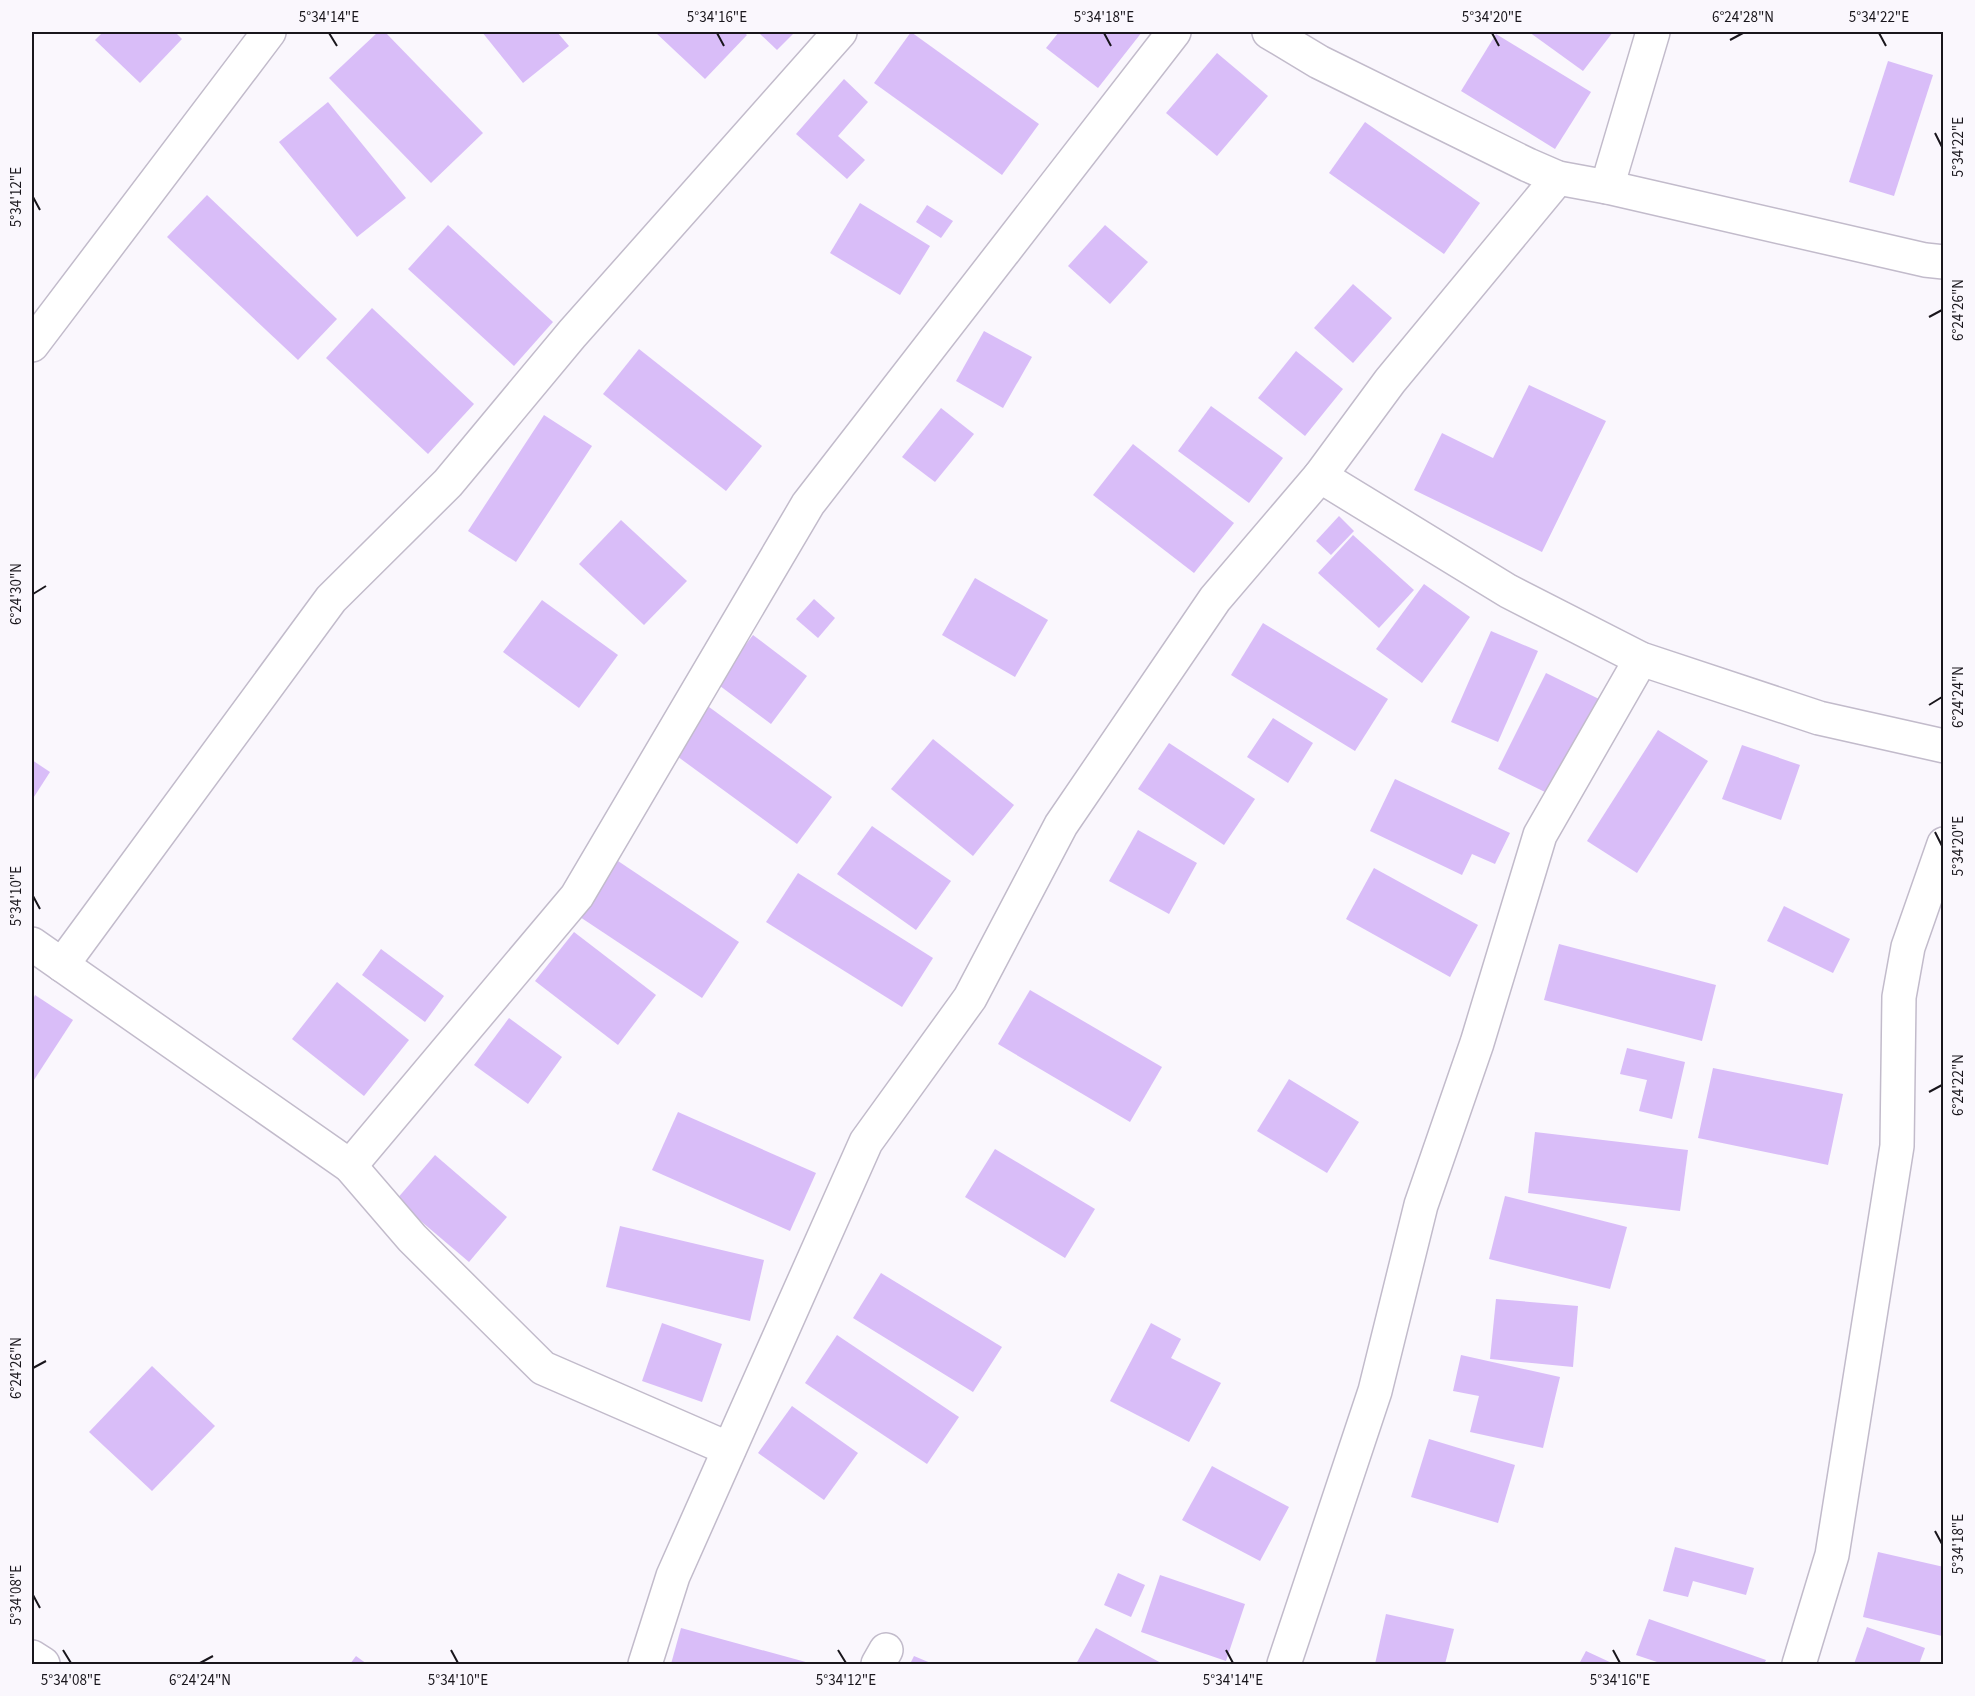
<svg xmlns="http://www.w3.org/2000/svg" width="1975" height="1696" font-family="'Source Sans 3',sans-serif">
<style>
.building{fill:#d9bdf8}
.lines{fill:none;stroke-linecap:round;stroke-linejoin:round}
.minor-casing{stroke:#c2bbcb;stroke-width:36}
.minor{stroke:#fff;stroke-width:33}
.ticks{fill:none;stroke:#19161c;stroke-width:2}
.neatline{fill:none;stroke:#19161c;stroke-width:2}
.ticks-label{font-size:15px;text-anchor:middle;fill:#19161c}
</style>
<rect width="100%" height="100%" fill="#faf7fd"/>
<g class="building">
<path d="M 103,32 L 175,32 L 182,39 L 140,83 L 95,40 Z"/>
<path d="M 378,32 L 385,32 L 483,133 L 431,183 L 329,78 Z"/>
<path d="M 482,32 L 557,32 L 569,46 L 523,83 Z"/>
<path d="M 655,32 L 743,32 L 747,35 L 705,79 Z"/>
<path d="M 758,32 L 795,32 L 777,50 Z"/>
<path d="M 911,32 L 1039,124 L 1002,175 L 874,83 Z"/>
<path d="M 1059,32 L 1142,32 L 1098,88 L 1046,48 Z"/>
<path d="M 1529,32 L 1613,32 L 1583,71 Z"/>
<path d="M 1496,34 L 1591,92 L 1555,149 L 1461,91 Z"/>
<path d="M 1217,53 L 1268,96 L 1217,156 L 1166,113 Z"/>
<path d="M 1888,61 L 1933,75 L 1894,196 L 1849,182 Z"/>
<path d="M 844,79 L 868,102 L 838,136 L 865,160 L 847,179 L 796,134 Z"/>
<path d="M 328,102 L 406,198 L 357,237 L 279,142 Z"/>
<path d="M 1365,122 L 1480,203 L 1444,254 L 1329,173 Z"/>
<path d="M 207,195 L 337,319 L 298,360 L 167,237 Z"/>
<path d="M 860,203 L 930,246 L 900,295 L 830,253 Z"/>
<path d="M 927,205 L 953,221 L 941,238 L 916,222 Z"/>
<path d="M 448,225 L 553,322 L 514,366 L 408,269 Z"/>
<path d="M 1105,225 L 1148,262 L 1110,304 L 1068,266 Z"/>
<path d="M 1353,284 L 1392,318 L 1353,363 L 1314,328 Z"/>
<path d="M 372,308 L 474,404 L 428,454 L 326,358 Z"/>
<path d="M 984,331 L 1032,357 L 1003,408 L 956,381 Z"/>
<path d="M 639,349 L 762,446 L 726,491 L 603,394 Z"/>
<path d="M 1296,351 L 1343,389 L 1305,436 L 1258,398 Z"/>
<path d="M 1529,385 L 1606,421 L 1542,552 L 1414,490 L 1442,433 L 1493,458 Z"/>
<path d="M 1211,406 L 1283,458 L 1249,503 L 1178,451 Z"/>
<path d="M 941,408 L 974,434 L 935,482 L 902,457 Z"/>
<path d="M 544,415 L 592,446 L 516,562 L 468,531 Z"/>
<path d="M 1133,444 L 1234,523 L 1194,573 L 1093,495 Z"/>
<path d="M 1339,516 L 1354,531 L 1331,555 L 1316,541 Z"/>
<path d="M 621,520 L 687,581 L 644,625 L 579,564 Z"/>
<path d="M 1353,535 L 1414,590 L 1379,628 L 1318,573 Z"/>
<path d="M 975,578 L 1048,620 L 1015,677 L 942,635 Z"/>
<path d="M 1424,584 L 1470,617 L 1422,683 L 1376,649 Z"/>
<path d="M 814,599 L 835,618 L 818,638 L 796,619 Z"/>
<path d="M 542,600 L 618,655 L 579,708 L 503,652 Z"/>
<path d="M 1263,623 L 1388,699 L 1355,751 L 1231,675 Z"/>
<path d="M 1491,631 L 1538,651 L 1498,742 L 1451,722 Z"/>
<path d="M 753,635 L 807,676 L 771,724 L 716,683 Z"/>
<path d="M 1546,673 L 1601,700 L 1553,796 L 1498,769 Z"/>
<path d="M 705,704 L 832,797 L 797,844 L 670,751 Z"/>
<path d="M 1273,718 L 1313,743 L 1288,783 L 1247,757 Z"/>
<path d="M 1658,730 L 1708,761 L 1637,873 L 1587,841 Z"/>
<path d="M 933,739 L 1014,805 L 973,856 L 891,789 Z"/>
<path d="M 1169,743 L 1255,799 L 1224,845 L 1138,789 Z"/>
<path d="M 1742,745 L 1800,765 L 1781,820 L 1722,799 Z"/>
<path d="M 32,760 L 50,772 L 32,800 Z"/>
<path d="M 1395,779 L 1510,833 L 1495,864 L 1472,854 L 1462,875 L 1370,831 Z"/>
<path d="M 872,826 L 951,881 L 916,930 L 837,874 Z"/>
<path d="M 1138,830 L 1197,863 L 1169,914 L 1109,881 Z"/>
<path d="M 618,861 L 739,942 L 702,998 L 580,917 Z"/>
<path d="M 1374,868 L 1478,925 L 1450,977 L 1346,919 Z"/>
<path d="M 798,873 L 933,958 L 902,1007 L 766,922 Z"/>
<path d="M 1784,906 L 1850,939 L 1833,973 L 1767,941 Z"/>
<path d="M 574,932 L 656,995 L 618,1045 L 535,981 Z"/>
<path d="M 1559,944 L 1716,985 L 1702,1041 L 1544,1000 Z"/>
<path d="M 381,949 L 444,996 L 425,1022 L 362,975 Z"/>
<path d="M 337,982 L 409,1040 L 364,1096 L 292,1039 Z"/>
<path d="M 1030,990 L 1162,1067 L 1130,1122 L 998,1044 Z"/>
<path d="M 35,995 L 73,1020 L 32,1083 L 32,1002 Z"/>
<path d="M 509,1018 L 562,1057 L 528,1104 L 474,1065 Z"/>
<path d="M 1627,1048 L 1685,1062 L 1672,1119 L 1639,1111 L 1647,1080 L 1620,1074 Z"/>
<path d="M 1713,1068 L 1843,1094 L 1828,1165 L 1698,1138 Z"/>
<path d="M 1289,1079 L 1359,1122 L 1327,1173 L 1257,1131 Z"/>
<path d="M 678,1112 L 816,1173 L 790,1231 L 652,1170 Z"/>
<path d="M 1535,1132 L 1688,1150 L 1680,1211 L 1528,1193 Z"/>
<path d="M 995,1149 L 1095,1209 L 1065,1258 L 965,1197 Z"/>
<path d="M 435,1155 L 507,1217 L 469,1262 L 396,1200 Z"/>
<path d="M 1505,1196 L 1627,1227 L 1610,1289 L 1489,1259 Z"/>
<path d="M 620,1226 L 764,1260 L 750,1321 L 606,1287 Z"/>
<path d="M 881,1273 L 1002,1347 L 973,1392 L 853,1318 Z"/>
<path d="M 1496,1299 L 1578,1306 L 1573,1367 L 1490,1359 Z"/>
<path d="M 662,1323 L 722,1344 L 702,1402 L 642,1381 Z"/>
<path d="M 1151,1323 L 1181,1339 L 1171,1358 L 1221,1383 L 1189,1442 L 1110,1401 Z"/>
<path d="M 837,1335 L 959,1417 L 927,1464 L 805,1383 Z"/>
<path d="M 1461,1355 L 1560,1377 L 1543,1448 L 1470,1432 L 1479,1396 L 1453,1391 Z"/>
<path d="M 152,1366 L 215,1426 L 152,1491 L 89,1432 Z"/>
<path d="M 792,1406 L 858,1453 L 824,1500 L 758,1453 Z"/>
<path d="M 1429,1439 L 1515,1465 L 1498,1523 L 1411,1497 Z"/>
<path d="M 1212,1466 L 1289,1507 L 1260,1561 L 1182,1520 Z"/>
<path d="M 1675,1547 L 1754,1568 L 1746,1595 L 1693,1581 L 1688,1597 L 1663,1591 Z"/>
<path d="M 1878,1552 L 1944,1567 L 1942,1636 L 1863,1617 Z"/>
<path d="M 1118,1573 L 1145,1585 L 1131,1617 L 1104,1605 Z"/>
<path d="M 1160,1575 L 1245,1604 L 1226,1661 L 1141,1632 Z"/>
<path d="M 1386,1614 L 1454,1629 L 1445,1664 L 1375,1664 Z"/>
<path d="M 1649,1619 L 1766,1660 L 1764,1664 L 1663,1664 L 1636,1655 Z"/>
<path d="M 1867,1627 L 1925,1648 L 1919,1664 L 1854,1664 Z"/>
<path d="M 681,1628 L 813,1664 L 671,1664 Z"/>
<path d="M 1096,1628 L 1163,1664 L 1076,1664 Z"/>
<path d="M 1586,1651 L 1614,1664 L 1579,1664 Z"/>
<path d="M 356,1656 L 367,1664 L 350,1664 Z"/>
<path d="M 914,1656 L 933,1664 L 910,1664 Z"/>
</g>
<g class="lines">
<defs>
<g id="minor">
<path d="M 1269,32 L 1319,62 L 1528,165 L 1558,178 L 1607,187 L 1925,260 L 1944,262"/>
<path d="M 1607,187 L 1653,32"/>
<path d="M 32,345 L 269,32"/>
<path d="M 1320,476 L 1508,591 L 1641,659 L 1819,718 L 1944,746"/>
<path d="M 32,944 L 350,1166 L 412,1238 L 543,1368 L 729,1449"/>
<path d="M 62,965 L 331,599 L 448,483 L 572,334 L 840,32"/>
<path d="M 350,1166 L 577,896 L 808,504 L 1174,32"/>
<path d="M 32,1657 L 43,1664"/>
<path d="M 645,1664 L 673,1576 L 866,1142 L 970,998 L 1061,825 L 1215,599 L 1320,476 L 1390,381 L 1558,178"/>
<path d="M 878,1664 L 886,1650"/>
<path d="M 1284,1664 L 1375,1391 L 1421,1205 L 1477,1043 L 1540,835 L 1641,659"/>
<path d="M 1799,1664 L 1832,1555 L 1897,1146 L 1899,997 L 1908,947 L 1944,844"/>
</g>
</defs>
<use href="#minor" class="minor-casing"/>
<use href="#minor" class="minor"/>
</g>
<path class="ticks" d="M 329,33 L 337,46M 717,33 L 724,46M 1104,33 L 1111,46M 1492,33 L 1499,46M 1879,33 L 1886,46M 1730,40 L 1743,33M 1935,133 L 1942,147M 33,197 L 40,210M 1929,317 L 1942,310M 33,594 L 46,586M 1929,705 L 1942,697M 1935,832 L 1942,846M 33,896 L 40,909M 1929,1092 L 1942,1085M 33,1368 L 46,1361M 1935,1531 L 1942,1544M 33,1595 L 40,1608M 63,1650 L 71,1663M 451,1650 L 458,1663M 838,1650 L 846,1663M 1226,1650 L 1233,1663M 1613,1650 L 1620,1663M 200,1663 L 213,1656"/>
<rect width="1975" height="1696" fill="none" stroke="#faf7fd" stroke-width="66"/>
<rect x="33" y="33" width="1909" height="1630" class="neatline"/>
<g class="ticks-label">
<text x="329" y="22">5°34'14"E</text>
<text x="717" y="22">5°34'16"E</text>
<text x="1104" y="22">5°34'18"E</text>
<text x="1492" y="22">5°34'20"E</text>
<text x="1743" y="22">6°24'28"N</text>
<text x="1879" y="22">5°34'22"E</text>
<text transform="translate(1958 147) rotate(-90)" y="5">5°34'22"E</text>
<text transform="translate(16 197) rotate(-90)" y="5">5°34'12"E</text>
<text transform="translate(1958 310) rotate(-90)" y="5">6°24'26"N</text>
<text transform="translate(16 594) rotate(-90)" y="5">6°24'30"N</text>
<text transform="translate(1958 697) rotate(-90)" y="5">6°24'24"N</text>
<text transform="translate(1958 846) rotate(-90)" y="5">5°34'20"E</text>
<text transform="translate(16 896) rotate(-90)" y="5">5°34'10"E</text>
<text transform="translate(1958 1085) rotate(-90)" y="5">6°24'22"N</text>
<text transform="translate(16 1368) rotate(-90)" y="5">6°24'26"N</text>
<text transform="translate(1958 1544) rotate(-90)" y="5">5°34'18"E</text>
<text transform="translate(16 1595) rotate(-90)" y="5">5°34'08"E</text>
<text x="71" y="1685">5°34'08"E</text>
<text x="200" y="1685">6°24'24"N</text>
<text x="458" y="1685">5°34'10"E</text>
<text x="846" y="1685">5°34'12"E</text>
<text x="1233" y="1685">5°34'14"E</text>
<text x="1620" y="1685">5°34'16"E</text>
</g>
</svg>
